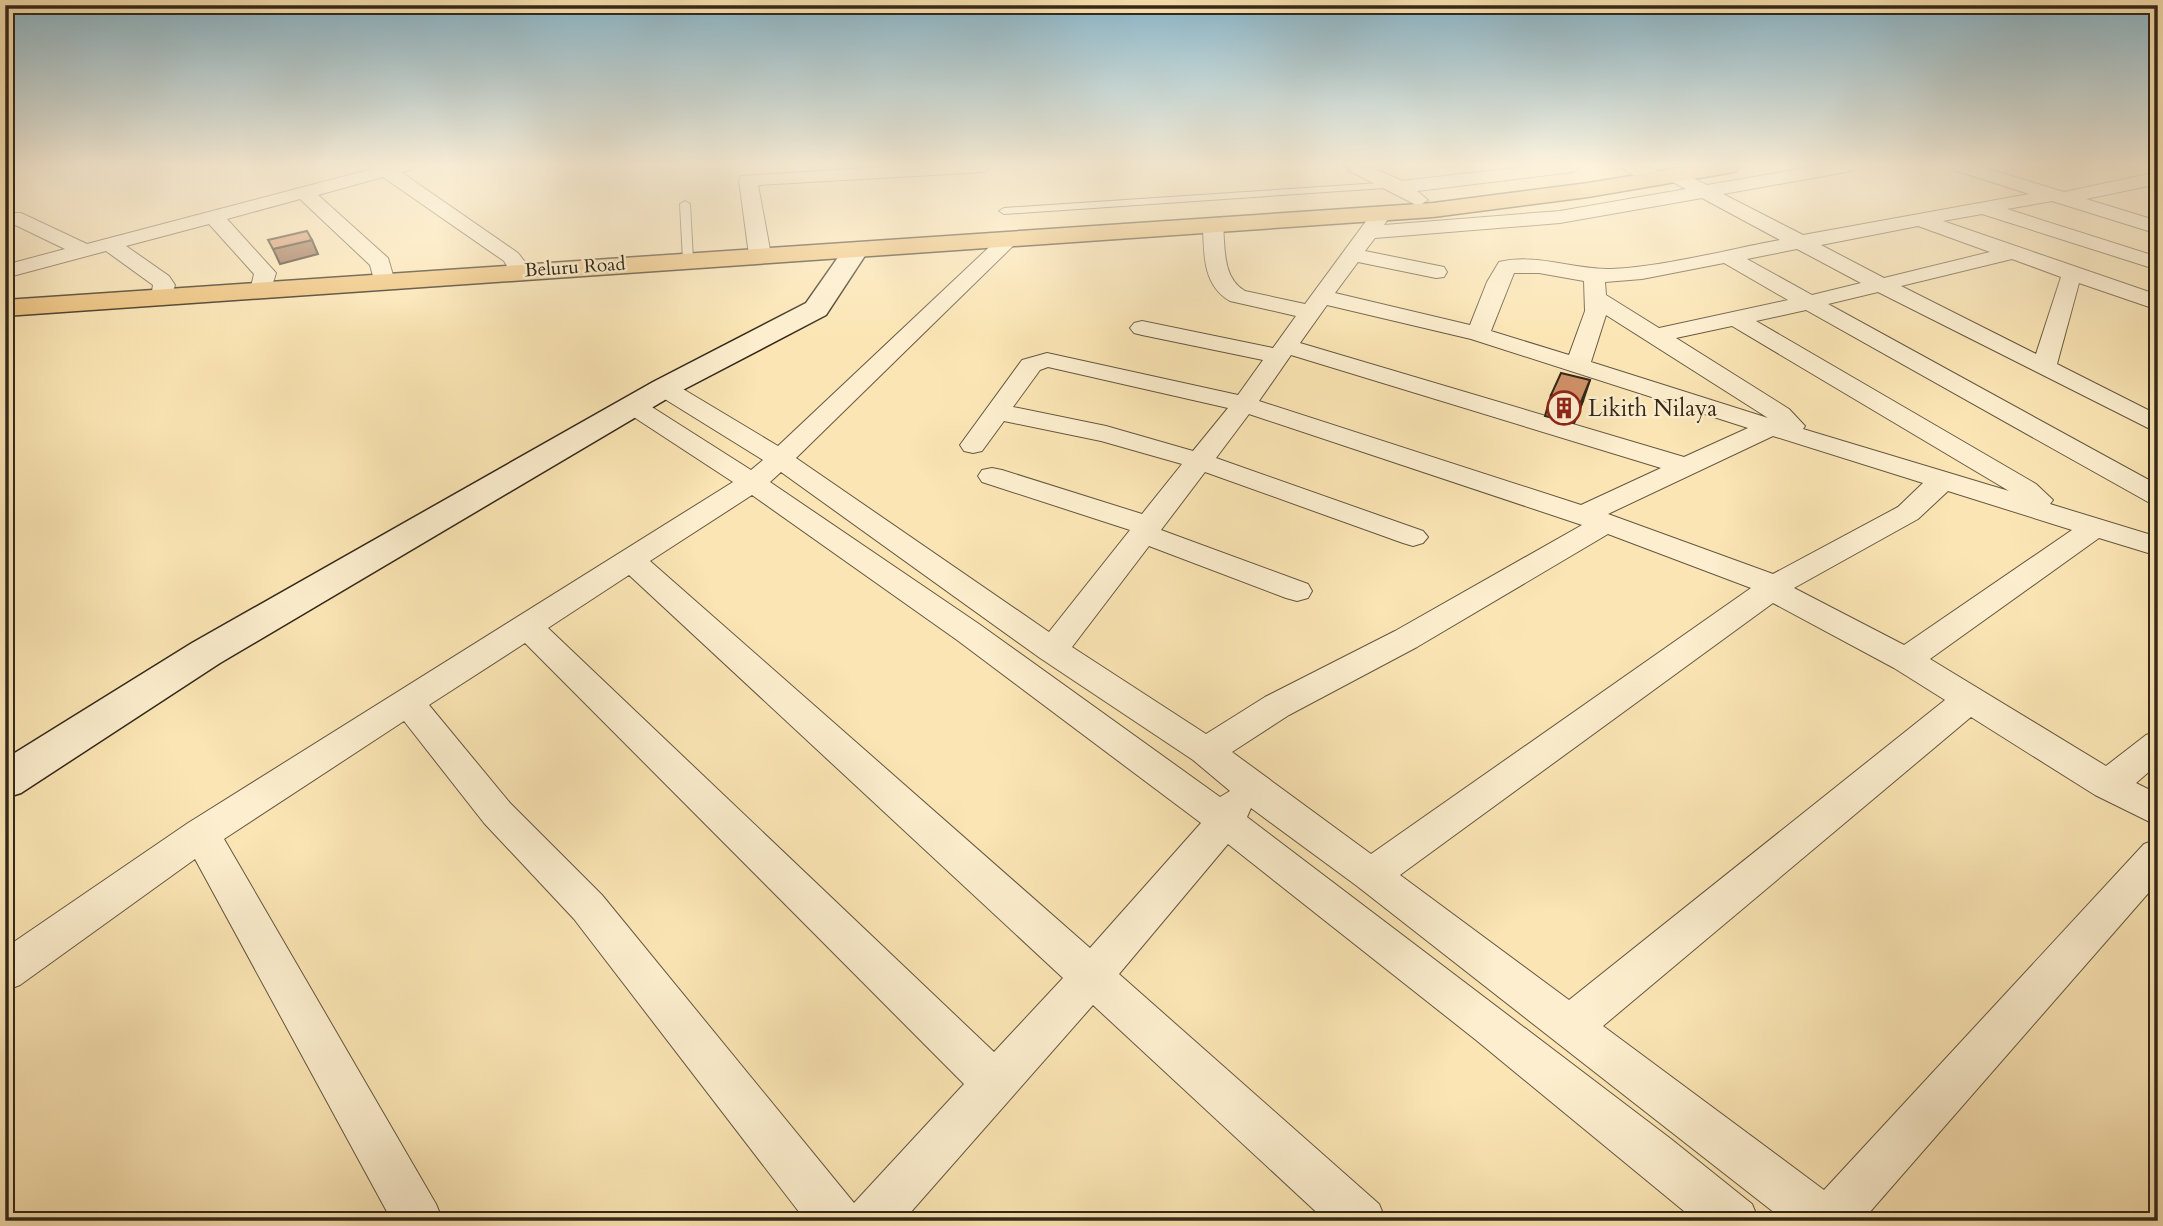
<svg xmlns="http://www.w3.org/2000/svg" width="2163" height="1226" font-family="Cardo,serif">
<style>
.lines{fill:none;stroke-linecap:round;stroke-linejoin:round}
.lane-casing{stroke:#655740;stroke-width:2}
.street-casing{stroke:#655740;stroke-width:2}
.secondary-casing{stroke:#332819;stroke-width:3}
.highway-casing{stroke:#332819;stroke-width:3}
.lane{fill:#fceece;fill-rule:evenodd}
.street{fill:#fceece;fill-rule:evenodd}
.secondary{fill:#fceece;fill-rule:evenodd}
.highway{fill:#eec27a;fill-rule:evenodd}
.wall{fill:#b37c59;stroke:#332819;stroke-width:2}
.shaded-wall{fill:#926548;stroke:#332819;stroke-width:2}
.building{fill:#d09067;stroke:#332819;stroke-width:2}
.labels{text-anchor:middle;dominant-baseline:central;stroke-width:5;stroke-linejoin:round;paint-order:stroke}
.far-street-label{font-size:19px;fill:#332819;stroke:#fceece}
.poi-label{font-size:23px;fill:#332819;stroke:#fceece;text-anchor:start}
</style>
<rect width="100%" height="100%" fill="#fbe5b4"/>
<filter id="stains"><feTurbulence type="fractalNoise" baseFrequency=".00286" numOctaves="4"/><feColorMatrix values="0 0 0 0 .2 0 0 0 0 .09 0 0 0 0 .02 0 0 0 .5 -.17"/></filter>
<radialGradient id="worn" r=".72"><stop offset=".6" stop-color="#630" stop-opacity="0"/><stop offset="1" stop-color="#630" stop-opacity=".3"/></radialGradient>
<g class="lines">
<defs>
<g id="lane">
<path d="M 1396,182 L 1401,185 L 1399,187 L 1004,214 L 999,211 L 1004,208 Z"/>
<path d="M 685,201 L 690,204 L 693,260 L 688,263 L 683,260 L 680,204 Z"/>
</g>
<g id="street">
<path d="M 370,166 L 412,166 L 410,170 L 401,172 L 518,253 L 532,271 L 529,276 L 513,276 L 504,261 L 383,177 L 318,195 L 388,258 L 395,282 L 392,287 L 376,287 L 370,265 L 300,199 L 227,219 L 276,273 L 269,296 L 253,296 L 250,291 L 254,274 L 209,224 L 126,246 L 169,276 L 175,285 L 170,302 L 154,302 L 151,297 L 153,285 L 106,251 L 5,278 L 5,265 L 65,249 L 7,221 L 7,213 L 21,213 L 87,244 L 372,169 Z"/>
<path d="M 898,166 L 993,166 L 984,172 L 758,185 L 771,255 L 767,259 L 753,259 L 749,255 L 739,180 L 741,176 Z"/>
<path d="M 1346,166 L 1369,166 L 1402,181 L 1531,166 L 1582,166 L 1573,172 L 1417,191 L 1428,200 L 1418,206 L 1348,170 Z"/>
<path d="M 1621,166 L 1645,166 L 1663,173 L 1672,168 L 1707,185 L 1817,166 L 1855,166 L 1853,170 L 1846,172 L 1723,194 L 1803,235 L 2029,194 L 1954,170 L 1952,166 L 1979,166 L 2064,192 L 2158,172 L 2158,184 L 2086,199 L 2158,221 L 2158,234 L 2052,201 L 2007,209 L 2158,257 L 2158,270 L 1982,214 L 1943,221 L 2158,295 L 2158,310 L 2079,283 L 2057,364 L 2158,415 L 2158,433 L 1878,292 L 1828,304 L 2158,485 L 2158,504 L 2148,502 L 1806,310 L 1756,321 L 2036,484 L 2053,500 L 2050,504 L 2158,537 L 2158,556 L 2099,538 L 1930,659 L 2106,766 L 2146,735 L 2158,731 L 2158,764 L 2136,783 L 2158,794 L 2158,826 L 2095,795 L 1971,717 L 1603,1026 L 1824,1190 L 2144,844 L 2158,839 L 2158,882 L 1862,1221 L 1785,1221 L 1357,886 L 1251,808 L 1247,817 L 1671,1139 L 1752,1204 L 1759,1221 L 1696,1221 L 1476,1040 L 1228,844 L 1119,974 L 1379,1204 L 1386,1221 L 1326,1221 L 1093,1005 L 903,1221 L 806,1221 L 574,919 L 484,823 L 404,721 L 224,839 L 436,1204 L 443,1221 L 392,1221 L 195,859 L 20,985 L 5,991 L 5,948 L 188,823 L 733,482 L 626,412 L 622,407 L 626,402 L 635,399 L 644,402 L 751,470 L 763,460 L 655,393 L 652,388 L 655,383 L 664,381 L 673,383 L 778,446 L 1002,235 L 1016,235 L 1019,239 L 1016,243 L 796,458 L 1049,632 L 1130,530 L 982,482 L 978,476 L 982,470 L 992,468 L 1002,470 L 1142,514 L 1182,464 L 1101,441 L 1004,421 L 982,451 L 973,453 L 964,451 L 960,445 L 1022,360 L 1047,353 L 1238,395 L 1263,360 L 1142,335 L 1134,333 L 1130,328 L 1134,323 L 1142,321 L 1273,348 L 1296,316 L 1230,301 C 1202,285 1204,252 1203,224 L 1206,220 L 1220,220 L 1223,224 C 1225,247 1222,278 1245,291 L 1305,304 L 1375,209 L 1389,209 L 1392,213 L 1384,225 L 1560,211 L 1686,189 L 1665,178 L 1656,183 C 1645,180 1628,175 1621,166 ZM 1702,198 L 1780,240 C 1725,250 1668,266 1611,269 C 1574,270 1537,253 1499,262 L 1487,282 L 1470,325 L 1335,293 L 1358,262 L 1436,278 L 1444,277 L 1447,272 L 1444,267 L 1365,251 L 1375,238 L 1560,223 ZM 1918,226 L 1990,252 L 1884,278 L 1821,245 ZM 1797,249 L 1861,283 L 1812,295 L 1747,259 ZM 2012,259 L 2061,277 L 2036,354 L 1901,286 ZM 1724,263 L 1788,300 L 1659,328 L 1606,295 L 1605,282 L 1642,279 ZM 1514,273 L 1539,273 L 1584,281 L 1585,311 L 1569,355 L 1491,331 ZM 1327,305 L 1471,339 L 1748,428 L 1684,457 L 1300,343 ZM 1606,315 L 1768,418 L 1591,362 ZM 1732,326 L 2009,491 L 1803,429 L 1805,426 L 1789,409 L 1676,338 ZM 1291,355 L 1661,468 L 1581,505 L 1259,401 ZM 1048,367 L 1228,408 L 1193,451 L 1106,426 L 1013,407 L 1040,370 ZM 1249,414 L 1582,525 L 1395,631 L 1265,697 L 1206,734 L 1072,647 L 1149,546 L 1286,598 L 1297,601 L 1308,598 L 1312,591 L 1308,584 L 1161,530 L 1205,472 L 1403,543 L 1413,546 L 1423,543 L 1428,537 L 1423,531 L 1216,458 ZM 1773,436 L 1923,483 L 1898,507 L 1773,574 L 1608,514 ZM 781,472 L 1040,658 L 1193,760 L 1230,791 L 1220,797 L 979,624 L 770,482 ZM 1948,491 L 2072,530 L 1904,645 L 1794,588 L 1918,519 ZM 752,495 L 957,640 L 1201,823 L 1090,948 L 650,561 ZM 1608,534 L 1751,588 L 1371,854 L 1232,752 L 1289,715 L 1417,647 ZM 629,575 L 1063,978 L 994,1052 L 548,628 ZM 1773,603 L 1894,668 L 1945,700 L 1569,1000 L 1400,875 ZM 525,643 L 964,1084 L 854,1203 L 602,895 L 510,803 L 429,705 Z"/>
</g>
<path id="secondary" d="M 855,243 L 864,246 L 868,251 L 826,315 L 675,394 L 220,663 L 21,793 L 5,798 L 5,759 L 192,643 L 653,382 L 806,303 L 846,246 Z"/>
<path id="highway" d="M 1691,166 L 1739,166 L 1736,171 L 1728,173 L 1588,197 L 1433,217 L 5,316 L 5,300 L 1433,203 L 1588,183 Z"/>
</defs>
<use href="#lane" class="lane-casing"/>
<use href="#street" class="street-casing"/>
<use href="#secondary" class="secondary-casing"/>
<use href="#highway" class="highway-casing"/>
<use href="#lane" class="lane"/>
<use href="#street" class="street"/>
<use href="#secondary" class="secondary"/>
<use href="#highway" class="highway"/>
</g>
<path class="wall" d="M 1551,395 L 1583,401 L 1574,423 L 1545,416 Z"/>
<g class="shaded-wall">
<path d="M 312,240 L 318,254 L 280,264 L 273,249 Z"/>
<path d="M 1590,380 L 1583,401 L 1574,423 L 1581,402 Z"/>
</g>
<g class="building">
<path d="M 307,231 L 312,240 L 273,249 L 268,240 Z"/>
<path d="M 1561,373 L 1590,380 L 1581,402 L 1551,395 Z"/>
</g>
<linearGradient id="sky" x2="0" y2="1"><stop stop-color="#8bb9ce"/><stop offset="0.49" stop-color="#fdf3dd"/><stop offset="1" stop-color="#fdf3dd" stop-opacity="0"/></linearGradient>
<rect width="2163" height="337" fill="url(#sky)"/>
<defs>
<symbol id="building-ring" viewBox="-11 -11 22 22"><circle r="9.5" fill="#fceece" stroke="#8f2418" stroke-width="1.5"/><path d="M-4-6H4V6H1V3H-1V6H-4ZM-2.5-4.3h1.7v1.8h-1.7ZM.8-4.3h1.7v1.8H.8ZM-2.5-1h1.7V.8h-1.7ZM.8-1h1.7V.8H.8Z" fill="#8f2418"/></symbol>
</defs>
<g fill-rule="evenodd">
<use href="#building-ring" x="1545" y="389" width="38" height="38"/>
</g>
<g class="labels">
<g class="far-street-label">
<text transform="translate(575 267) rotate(-4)">Beluru Road</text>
</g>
<g class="poi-label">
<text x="1588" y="408">Likith Nilaya</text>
</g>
</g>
<rect width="2163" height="1226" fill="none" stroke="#fbe5b4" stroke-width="28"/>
<rect x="7" y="7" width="2149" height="1212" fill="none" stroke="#332819" stroke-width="3.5"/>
<rect x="14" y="14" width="2135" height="1198" fill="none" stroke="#332819" stroke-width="2"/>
<rect width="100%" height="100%" filter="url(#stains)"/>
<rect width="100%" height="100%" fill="url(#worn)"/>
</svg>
